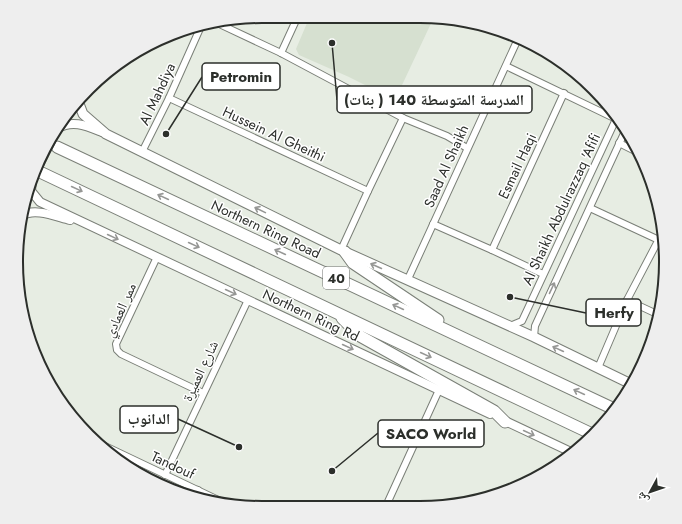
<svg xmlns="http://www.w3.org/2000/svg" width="682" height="524" font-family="Jost,'Noto Naskh Arabic',sans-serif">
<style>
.built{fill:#d6e0d0}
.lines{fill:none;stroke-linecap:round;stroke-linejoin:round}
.street-casing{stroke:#7a7f77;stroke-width:8}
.secondary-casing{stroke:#7a7f77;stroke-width:10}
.primary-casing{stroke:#7a7f77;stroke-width:11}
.highway-casing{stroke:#7a7f77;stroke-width:13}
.street{stroke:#fff;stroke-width:6}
.secondary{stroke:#fff;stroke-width:8}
.primary{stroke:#fff;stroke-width:9}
.highway{stroke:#fff;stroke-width:11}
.secondary-bridge-casing{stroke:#7a7f77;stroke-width:10;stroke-linecap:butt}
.secondary-bridge{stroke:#fff;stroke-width:8}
.oneway{stroke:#969795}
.labels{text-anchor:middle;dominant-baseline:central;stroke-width:3;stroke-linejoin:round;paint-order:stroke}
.shield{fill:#fff;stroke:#6b6d6b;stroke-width:1}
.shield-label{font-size:13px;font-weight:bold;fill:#2c2f2b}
.street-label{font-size:14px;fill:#2c2f2b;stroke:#fff}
.rim{fill:none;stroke:#2c2f2b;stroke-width:2}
.leader{fill:none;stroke:#2c2f2b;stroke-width:1.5}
.callout-dot{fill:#2c2f2b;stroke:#fff;stroke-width:1.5}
.callout{fill:#fff;stroke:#2c2f2b;stroke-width:1.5}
.callout-label{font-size:15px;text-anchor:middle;font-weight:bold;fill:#2c2f2b}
</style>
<rect width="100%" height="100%" fill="#e7ede3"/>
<path class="built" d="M 310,16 L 434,17 L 395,100 L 349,77 L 299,55 L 296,49 Z"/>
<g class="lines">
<defs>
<g id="street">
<path d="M 215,22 L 281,53 L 403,118 L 447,136 L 467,148"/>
<path d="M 281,53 L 298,16"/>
<path d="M 506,66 L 616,119"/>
<path d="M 169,98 L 368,191"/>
<path d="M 619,143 L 635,151"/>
<path d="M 142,152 L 169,98 L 202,24"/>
<path d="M 590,208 L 661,241"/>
<path d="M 433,224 L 492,250 L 543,274"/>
<path d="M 341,250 L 368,191 L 403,118"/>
<path d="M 492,250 L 564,93"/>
<path d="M 157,257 L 116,344 L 117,350 L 121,354 L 203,393"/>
<path d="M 408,279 L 517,41"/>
<path d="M 627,300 L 659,315"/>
<path d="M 510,326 L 522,321 L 617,117"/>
<path d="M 534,337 L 535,326 L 626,129"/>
<path d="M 598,368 L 627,300 L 659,239"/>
<path d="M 105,446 L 231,506"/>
<path d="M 165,475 L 248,300"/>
<path d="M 194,498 L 198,490"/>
<path d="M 386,506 L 439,390"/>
</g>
<g id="secondary">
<path d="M 57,129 C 72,119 87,126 102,132"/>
<path d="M 32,180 L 31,191 L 40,202 L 490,414"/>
<path d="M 22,216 C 34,207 57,217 70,220"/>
<path d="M 501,419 L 571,452"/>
</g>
<path id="primary" d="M 78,101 L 83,114 L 106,134 L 341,250 L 534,337 L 631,384"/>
<g id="highway">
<path d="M 57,147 L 614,409"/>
<path d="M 42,173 L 590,433"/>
<path d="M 345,252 L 353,263 L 438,320"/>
<path d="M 342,318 L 360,336 L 494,411 L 505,422"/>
</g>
</defs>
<use href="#street" class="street-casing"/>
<use href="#secondary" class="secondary-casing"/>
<use href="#primary" class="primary-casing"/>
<use href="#highway" class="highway-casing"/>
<use href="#street" class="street"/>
<use href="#secondary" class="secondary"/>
<use href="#primary" class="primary"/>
<use href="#highway" class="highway"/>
<defs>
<path id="secondary-bridge" d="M 32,179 L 57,129"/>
</defs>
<use href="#secondary-bridge" class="secondary-bridge-casing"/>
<use href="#secondary-bridge" class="secondary-bridge"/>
</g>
<defs><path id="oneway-shaft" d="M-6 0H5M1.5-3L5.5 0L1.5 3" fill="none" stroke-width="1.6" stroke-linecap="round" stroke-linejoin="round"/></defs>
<g class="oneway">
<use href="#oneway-shaft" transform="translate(77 189) rotate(25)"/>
<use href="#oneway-shaft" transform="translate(163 197) rotate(-155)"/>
<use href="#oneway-shaft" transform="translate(260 210) rotate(-154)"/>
<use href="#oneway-shaft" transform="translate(113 237) rotate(25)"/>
<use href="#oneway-shaft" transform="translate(194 245) rotate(25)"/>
<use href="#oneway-shaft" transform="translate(280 252) rotate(-155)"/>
<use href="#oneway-shaft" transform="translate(376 266) rotate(-156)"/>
<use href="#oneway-shaft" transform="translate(552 288) rotate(-65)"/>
<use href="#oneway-shaft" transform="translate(231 292) rotate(25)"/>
<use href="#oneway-shaft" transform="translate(398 307) rotate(-155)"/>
<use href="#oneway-shaft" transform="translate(348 347) rotate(25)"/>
<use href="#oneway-shaft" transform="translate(558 349) rotate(-155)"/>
<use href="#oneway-shaft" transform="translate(426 355) rotate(25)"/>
<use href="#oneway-shaft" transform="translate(579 392) rotate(-155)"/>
<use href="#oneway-shaft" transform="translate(529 433) rotate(25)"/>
</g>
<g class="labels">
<rect class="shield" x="323" y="267" width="26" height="22" rx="3"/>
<g class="shield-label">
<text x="336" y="278">40</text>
</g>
<g class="street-label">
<text transform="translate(157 94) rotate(-65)">Al Mahdiya</text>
<text transform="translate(274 134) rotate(25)">Hussein Al Gheithi</text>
<text transform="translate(446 166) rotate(-66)">Saad Al Shaikh</text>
<text transform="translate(517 166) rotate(-65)">Esmail Haqi</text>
<text transform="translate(561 209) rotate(-65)">Al Shaikh Abdulrazzaq 'Afifi</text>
<text transform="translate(266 229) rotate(25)">Northern Ring Road</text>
<text transform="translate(120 310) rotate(-66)">ممر العمادي</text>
<text transform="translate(311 315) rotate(25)">Northern Ring Rd</text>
<text transform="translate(200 371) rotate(-65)">شارع العميرة</text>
<text transform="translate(173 465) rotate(25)">Tandouf</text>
</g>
</g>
<path d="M0 0H682V524H0ZM262 23H420A239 239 0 0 1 659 262V262A239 239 0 0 1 420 501H262A239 239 0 0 1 23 262V262A239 239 0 0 1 262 23Z" fill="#eee" fill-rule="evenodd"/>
<path class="rim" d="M262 23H420A239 239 0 0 1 659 262V262A239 239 0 0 1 420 501H262A239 239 0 0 1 23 262V262A239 239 0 0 1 262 23Z"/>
<path class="leader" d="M166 134L202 77M332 43L337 100M510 297L586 313M239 447L178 419M332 471L378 433"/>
<g class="callout-dot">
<circle cx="166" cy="134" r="4"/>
<circle cx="332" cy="43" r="4"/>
<circle cx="510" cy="297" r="4"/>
<circle cx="239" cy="447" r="4"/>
<circle cx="332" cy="471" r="4"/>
</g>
<g class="callout">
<rect x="202" y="63" width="78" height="27" rx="4"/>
<rect x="337" y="86" width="195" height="27" rx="4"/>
<rect x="586" y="299" width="55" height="27" rx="4"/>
<rect x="120" y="406" width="58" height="27" rx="4"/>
<rect x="378" y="420" width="106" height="27" rx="4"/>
</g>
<g class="callout-label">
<text x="241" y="82">Petromin</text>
<text x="434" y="105">المدرسة المتوسطة 140 ( بنات)</text>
<text x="614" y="318">Herfy</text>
<text x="149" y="424">الدانوب</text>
<text x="431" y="439">SACO World</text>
</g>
<g transform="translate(650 492) rotate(230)" stroke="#ffffff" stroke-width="3" paint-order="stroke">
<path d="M0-3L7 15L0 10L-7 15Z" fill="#2c2f2b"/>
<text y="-6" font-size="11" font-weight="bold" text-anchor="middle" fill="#2c2f2b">ش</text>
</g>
</svg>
